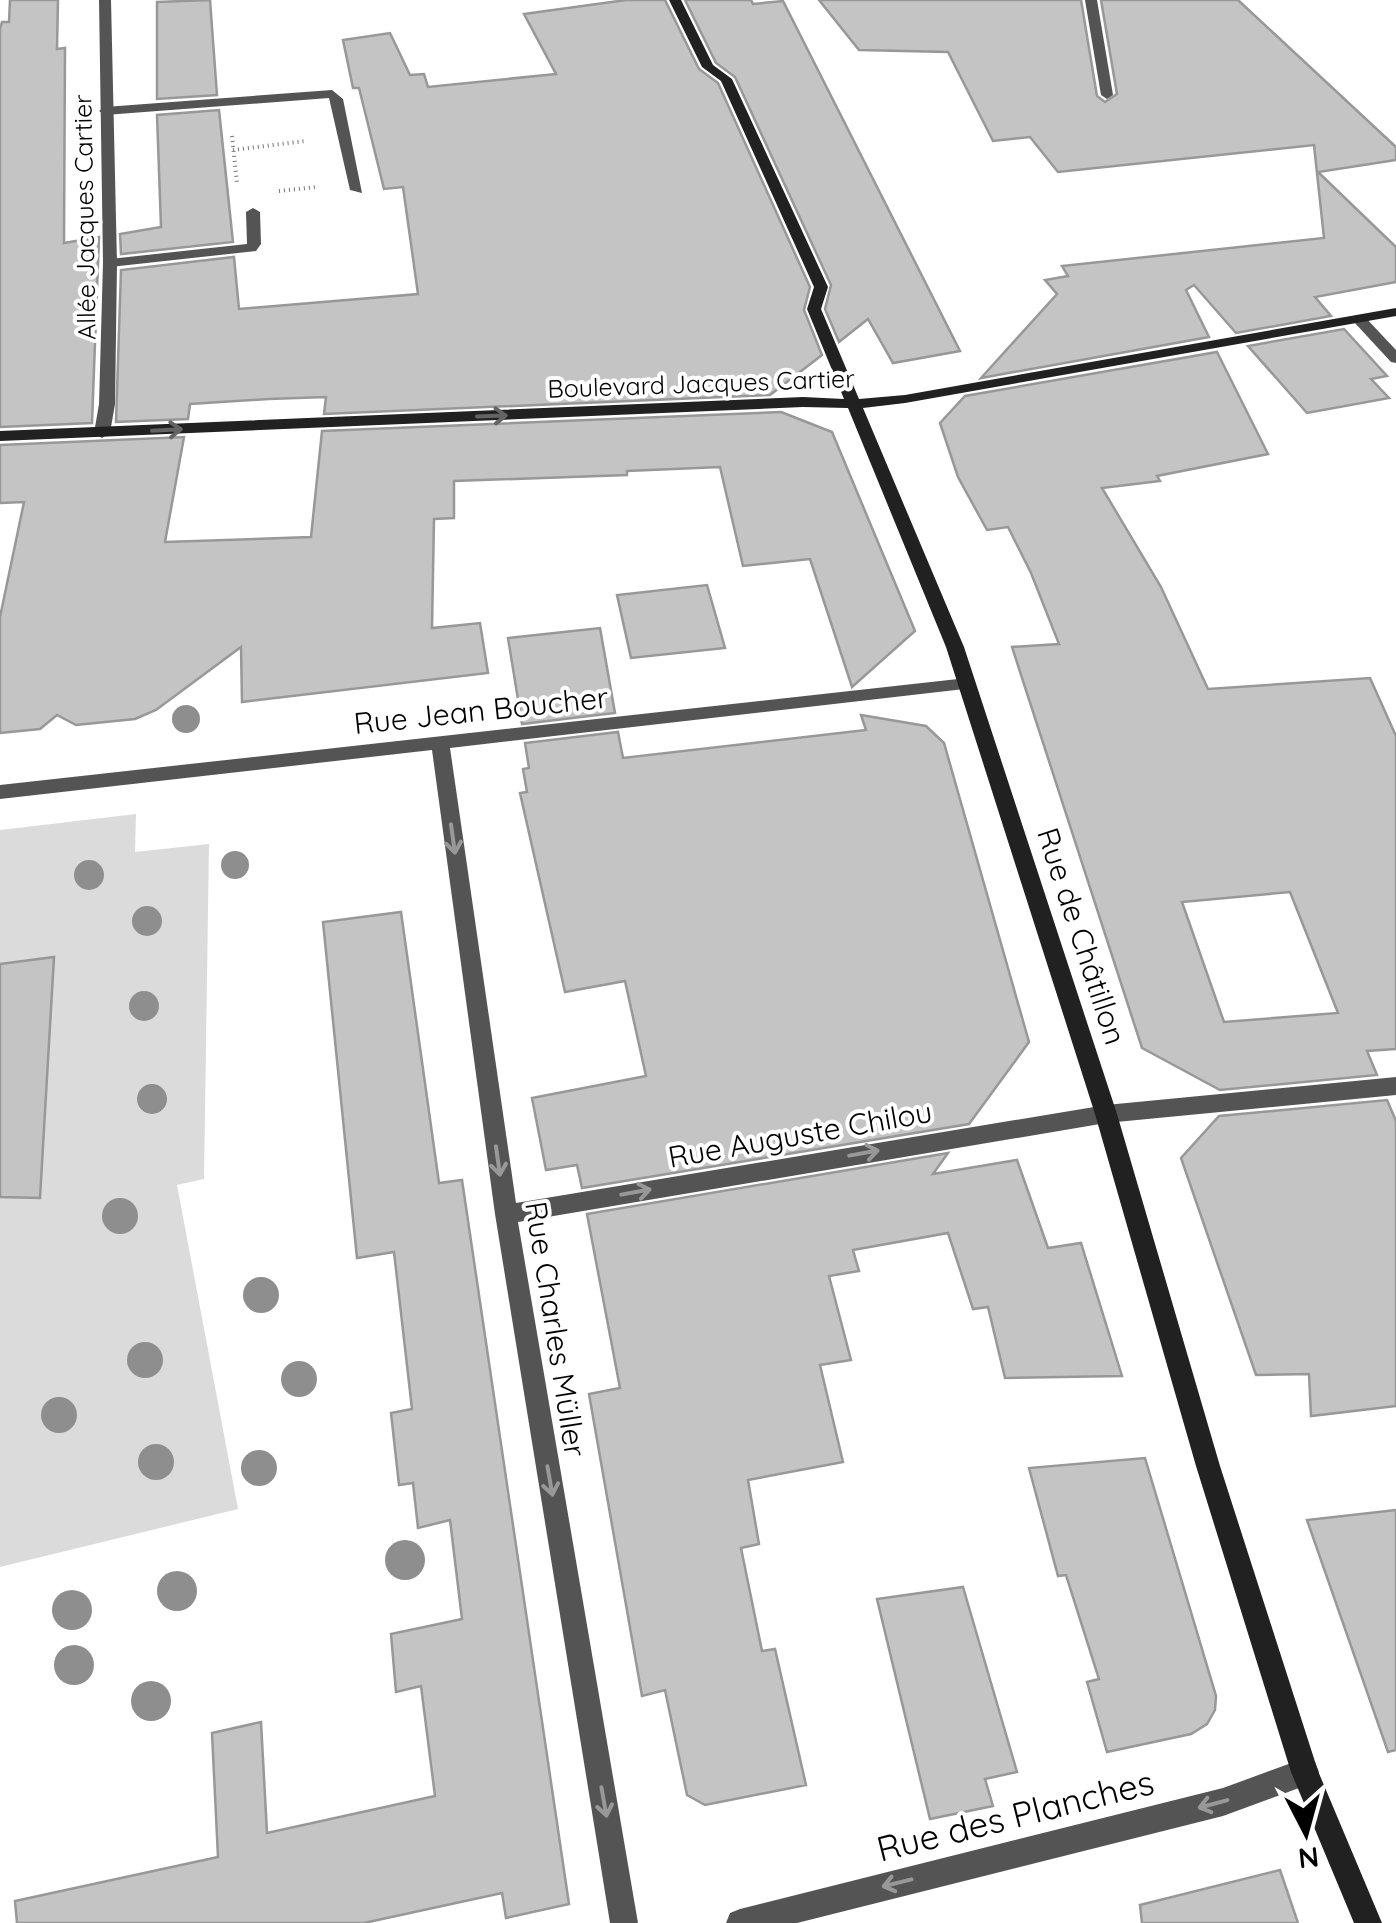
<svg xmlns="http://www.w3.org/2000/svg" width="1396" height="1923" font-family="Quicksand,sans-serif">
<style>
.green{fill:#dbdbdb}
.building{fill:#c4c4c4;stroke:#989898;stroke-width:2.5;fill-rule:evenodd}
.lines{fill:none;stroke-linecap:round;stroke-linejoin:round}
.path{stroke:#767676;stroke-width:4;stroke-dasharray:1 4;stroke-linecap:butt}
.lane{fill:#545454;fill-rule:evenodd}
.street{fill:#545454;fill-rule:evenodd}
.secondary{fill:#212121;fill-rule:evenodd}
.tree{fill:#8e8e8e}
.oneway{stroke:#646464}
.oneway2{stroke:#989898}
.labels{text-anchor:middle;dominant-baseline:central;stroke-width:8;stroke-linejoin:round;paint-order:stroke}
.far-street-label{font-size:25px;fill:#000;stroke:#fff}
.street-label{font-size:30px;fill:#000;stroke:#fff}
.near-street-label{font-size:35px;fill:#000;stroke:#fff}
</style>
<rect width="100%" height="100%" fill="#fff"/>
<path class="green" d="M 136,814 L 135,852 L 209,844 L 204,1179 L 177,1185 L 238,1509 L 0,1567 L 0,1134 L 45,1127 L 54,957 L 0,964 L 0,830 Z"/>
<g class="building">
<path d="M 10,0 L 58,0 L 57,49 L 65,48 L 64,243 L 99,237 L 92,423 L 0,427 L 0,29 L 2,22 L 9,22 Z"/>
<path d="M 210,0 L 217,95 L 157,99 L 157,2 Z"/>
<path d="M 626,0 L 665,0 L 699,69 L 718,83 L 810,287 L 804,310 L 822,355 L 770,395 L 324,414 L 326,397 L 269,399 L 190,404 L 188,419 L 116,422 L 121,270 L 234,257 L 239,309 L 418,294 L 403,187 L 384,189 L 359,88 L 353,88 L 343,40 L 390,33 L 410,75 L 424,74 L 428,87 L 556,74 L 524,14 Z"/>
<path d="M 685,0 L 751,0 L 753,4 L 783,1 L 960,351 L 893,363 L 868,319 L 839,342 L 825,309 L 831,285 L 735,77 L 716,63 Z"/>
<path d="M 819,0 L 1081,0 L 1097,96 L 1105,102 L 1117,94 L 1101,0 L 1238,0 L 1396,147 L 1396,160 L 1318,172 L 1396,247 L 1396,282 L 1315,297 L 1331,316 L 1236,333 L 1194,285 L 1186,290 L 1209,337 L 981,378 L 1057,294 L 1045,280 L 1068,276 L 1062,266 L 1324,238 L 1314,145 L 1058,172 L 1030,137 L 993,141 L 948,52 L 859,50 Z"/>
<path d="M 219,110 L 233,242 L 121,254 L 120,234 L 161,227 L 157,115 Z"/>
<path d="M 1344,329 L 1387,376 L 1371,379 L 1389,398 L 1307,413 L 1248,346 Z"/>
<path d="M 1217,352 L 1268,454 L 1157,476 L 1160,481 L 1102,488 L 1161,587 L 1208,689 L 1370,678 L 1396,736 L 1396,1049 L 1367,1051 L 1377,1075 L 1220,1090 L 1142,1048 L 1012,647 L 1059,644 L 1031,573 L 1008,527 L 987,530 L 958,477 L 940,423 L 965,396 ZM 1290,892 L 1338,1013 L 1224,1022 L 1182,902 Z"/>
<path d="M 781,412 L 832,432 L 915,631 L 852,687 L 810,559 L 743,566 L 720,467 L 627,471 L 627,475 L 454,481 L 454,518 L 434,519 L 432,628 L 480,623 L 488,673 L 242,702 L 241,647 L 156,710 L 135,719 L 76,725 L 57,715 L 40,729 L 0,733 L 0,617 L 24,502 L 0,503 L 0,445 L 184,437 L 165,542 L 311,537 L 322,431 Z"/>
<path d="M 707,585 L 725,648 L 631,658 L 617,595 Z"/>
<path d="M 600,628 L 615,713 L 522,724 L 508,638 Z"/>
<path d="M 861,715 L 926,726 L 944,743 L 1029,1042 L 969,1124 L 582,1188 L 577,1165 L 546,1170 L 532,1098 L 646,1076 L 625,981 L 565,992 L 520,793 L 527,792 L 523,769 L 529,768 L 525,743 L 618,732 L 623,758 L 866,730 Z"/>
<path d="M 401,912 L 439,1183 L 462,1180 L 569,1904 L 506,1918 L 502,1893 L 364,1923 L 17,1923 L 15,1901 L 218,1857 L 212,1733 L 261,1722 L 267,1833 L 435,1796 L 421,1686 L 396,1692 L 391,1634 L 462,1619 L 450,1520 L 418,1528 L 413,1483 L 399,1485 L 391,1413 L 412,1409 L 394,1252 L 357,1258 L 323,922 Z"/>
<path d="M 54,957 L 40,1198 L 0,1197 L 0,964 Z"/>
<path d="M 1387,1100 L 1396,1121 L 1396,1406 L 1311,1416 L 1309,1374 L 1256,1375 L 1181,1158 L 1219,1116 Z"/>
<path d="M 948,1153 L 933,1174 L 1017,1160 L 1048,1248 L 1081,1243 L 1122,1376 L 1005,1378 L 988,1307 L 973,1309 L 948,1233 L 853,1250 L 859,1271 L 829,1276 L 851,1360 L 820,1365 L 843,1462 L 748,1480 L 759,1544 L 741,1548 L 762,1651 L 775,1649 L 806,1785 L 705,1805 L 687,1795 L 665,1690 L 642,1696 L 589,1394 L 620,1388 L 587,1214 Z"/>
<path d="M 1145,1458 L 1216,1696 L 1215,1710 L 1207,1724 L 1191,1734 L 1107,1752 L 1087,1682 L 1099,1679 L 1066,1575 L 1058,1576 L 1029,1468 Z"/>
<path d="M 1396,1510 L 1396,1750 L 1388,1752 L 1307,1520 Z"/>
<path d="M 963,1587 L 1017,1772 L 985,1779 L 993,1806 L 930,1819 L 877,1599 Z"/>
<path d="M 1280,1870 L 1298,1923 L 1142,1923 L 1140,1905 Z"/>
</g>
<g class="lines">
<g class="path">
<path d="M 232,136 L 237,183"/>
<path d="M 233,150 L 305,141"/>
<path d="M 279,191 L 316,187"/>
</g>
<g class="lane">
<path d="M 1085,0 L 1097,0 L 1113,95 L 1107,99 L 1101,95 Z"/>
<path d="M 332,90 L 343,99 L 362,193 L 350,190 L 329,98 L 105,115 L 99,111 L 105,107 Z"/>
<path d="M 253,208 L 260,212 L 261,244 L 256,251 L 110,267 L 103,263 L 110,259 L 247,244 L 246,212 Z"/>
</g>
<g class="street">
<path d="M 99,0 L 111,0 L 117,263 L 115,404 L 110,433 L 102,438 L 94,433 L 99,404 L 103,263 Z"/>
<path d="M 1359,315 L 1364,316 L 1396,350 L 1396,363 L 1391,362 L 1354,322 L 1354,316 Z"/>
<path d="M 967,678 L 976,684 L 973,688 L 450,748 L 516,1203 L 1106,1105 L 1396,1077 L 1396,1095 L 1106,1123 L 518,1222 L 638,1923 L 610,1923 L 495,1214 L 432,750 L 0,799 L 0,785 Z"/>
<path d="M 1305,1758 L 1315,1762 L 1319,1772 L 1315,1782 L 1223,1816 L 797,1923 L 726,1923 L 730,1913 L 740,1909 L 1223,1788 Z"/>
</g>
<path class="secondary" d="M 669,0 L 681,0 L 713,65 L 732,79 L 828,287 L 821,309 L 859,399 L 905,395 L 1396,308 L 1396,316 L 905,403 L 863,408 L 964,647 L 1117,1114 L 1220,1466 L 1318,1771 L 1382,1923 L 1354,1923 L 1291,1772 L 1196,1466 L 1095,1114 L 946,647 L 848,408 L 803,407 L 0,441 L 0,431 L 803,397 L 844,399 L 807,309 L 814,287 L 721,81 L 702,67 Z"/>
</g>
<g class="tree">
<circle cx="186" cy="719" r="14"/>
<circle cx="235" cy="865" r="14"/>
<circle cx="89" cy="875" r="15"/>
<circle cx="147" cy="921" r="15"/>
<circle cx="144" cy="1006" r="15"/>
<circle cx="152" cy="1099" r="15"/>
<circle cx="120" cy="1216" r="18"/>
<circle cx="261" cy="1295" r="18"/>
<circle cx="145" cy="1360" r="18"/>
<circle cx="299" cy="1379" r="18"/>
<circle cx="59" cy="1415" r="18"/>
<circle cx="156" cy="1462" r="18"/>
<circle cx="259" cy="1468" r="18"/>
<circle cx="405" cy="1560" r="20"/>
<circle cx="177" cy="1591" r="20"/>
<circle cx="72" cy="1610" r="20"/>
<circle cx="74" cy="1665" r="20"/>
<circle cx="151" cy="1701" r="20"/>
</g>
<defs><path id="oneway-shaft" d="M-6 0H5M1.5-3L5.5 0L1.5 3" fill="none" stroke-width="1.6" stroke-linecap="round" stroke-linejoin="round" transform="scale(2.5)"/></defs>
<g class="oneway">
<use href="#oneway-shaft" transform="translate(492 416) rotate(-2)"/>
<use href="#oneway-shaft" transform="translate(167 430) rotate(-3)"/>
</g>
<g class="oneway2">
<use href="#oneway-shaft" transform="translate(453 839) rotate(82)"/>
<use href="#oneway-shaft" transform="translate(864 1153) rotate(-10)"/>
<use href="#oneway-shaft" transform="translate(498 1161) rotate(82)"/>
<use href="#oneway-shaft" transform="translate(636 1192) rotate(-10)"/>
<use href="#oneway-shaft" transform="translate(550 1481) rotate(80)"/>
<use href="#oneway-shaft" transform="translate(604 1802) rotate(80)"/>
<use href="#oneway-shaft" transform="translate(1213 1804) rotate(165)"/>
<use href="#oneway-shaft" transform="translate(897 1883) rotate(166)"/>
</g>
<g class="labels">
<g class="far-street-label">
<text transform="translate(84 217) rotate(-91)">Allée Jacques Cartier</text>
<text transform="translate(701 383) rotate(-2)">Boulevard Jacques Cartier</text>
</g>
<g class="street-label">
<text transform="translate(481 710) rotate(-6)">Rue Jean Boucher</text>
<text transform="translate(1082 936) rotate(72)">Rue de Châtillon</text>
<text transform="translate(800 1134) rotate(-10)">Rue Auguste Chilou</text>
<text transform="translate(556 1329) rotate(81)">Rue Charles Müller</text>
</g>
<g class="near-street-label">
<text transform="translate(1015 1815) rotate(-14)">Rue des Planches</text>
</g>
</g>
<g transform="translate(1306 1833) rotate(174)" stroke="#ffffff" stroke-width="8" paint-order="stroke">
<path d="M0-8L18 38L0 25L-18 38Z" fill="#000000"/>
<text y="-15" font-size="28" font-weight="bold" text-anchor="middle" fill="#000000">N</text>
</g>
</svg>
